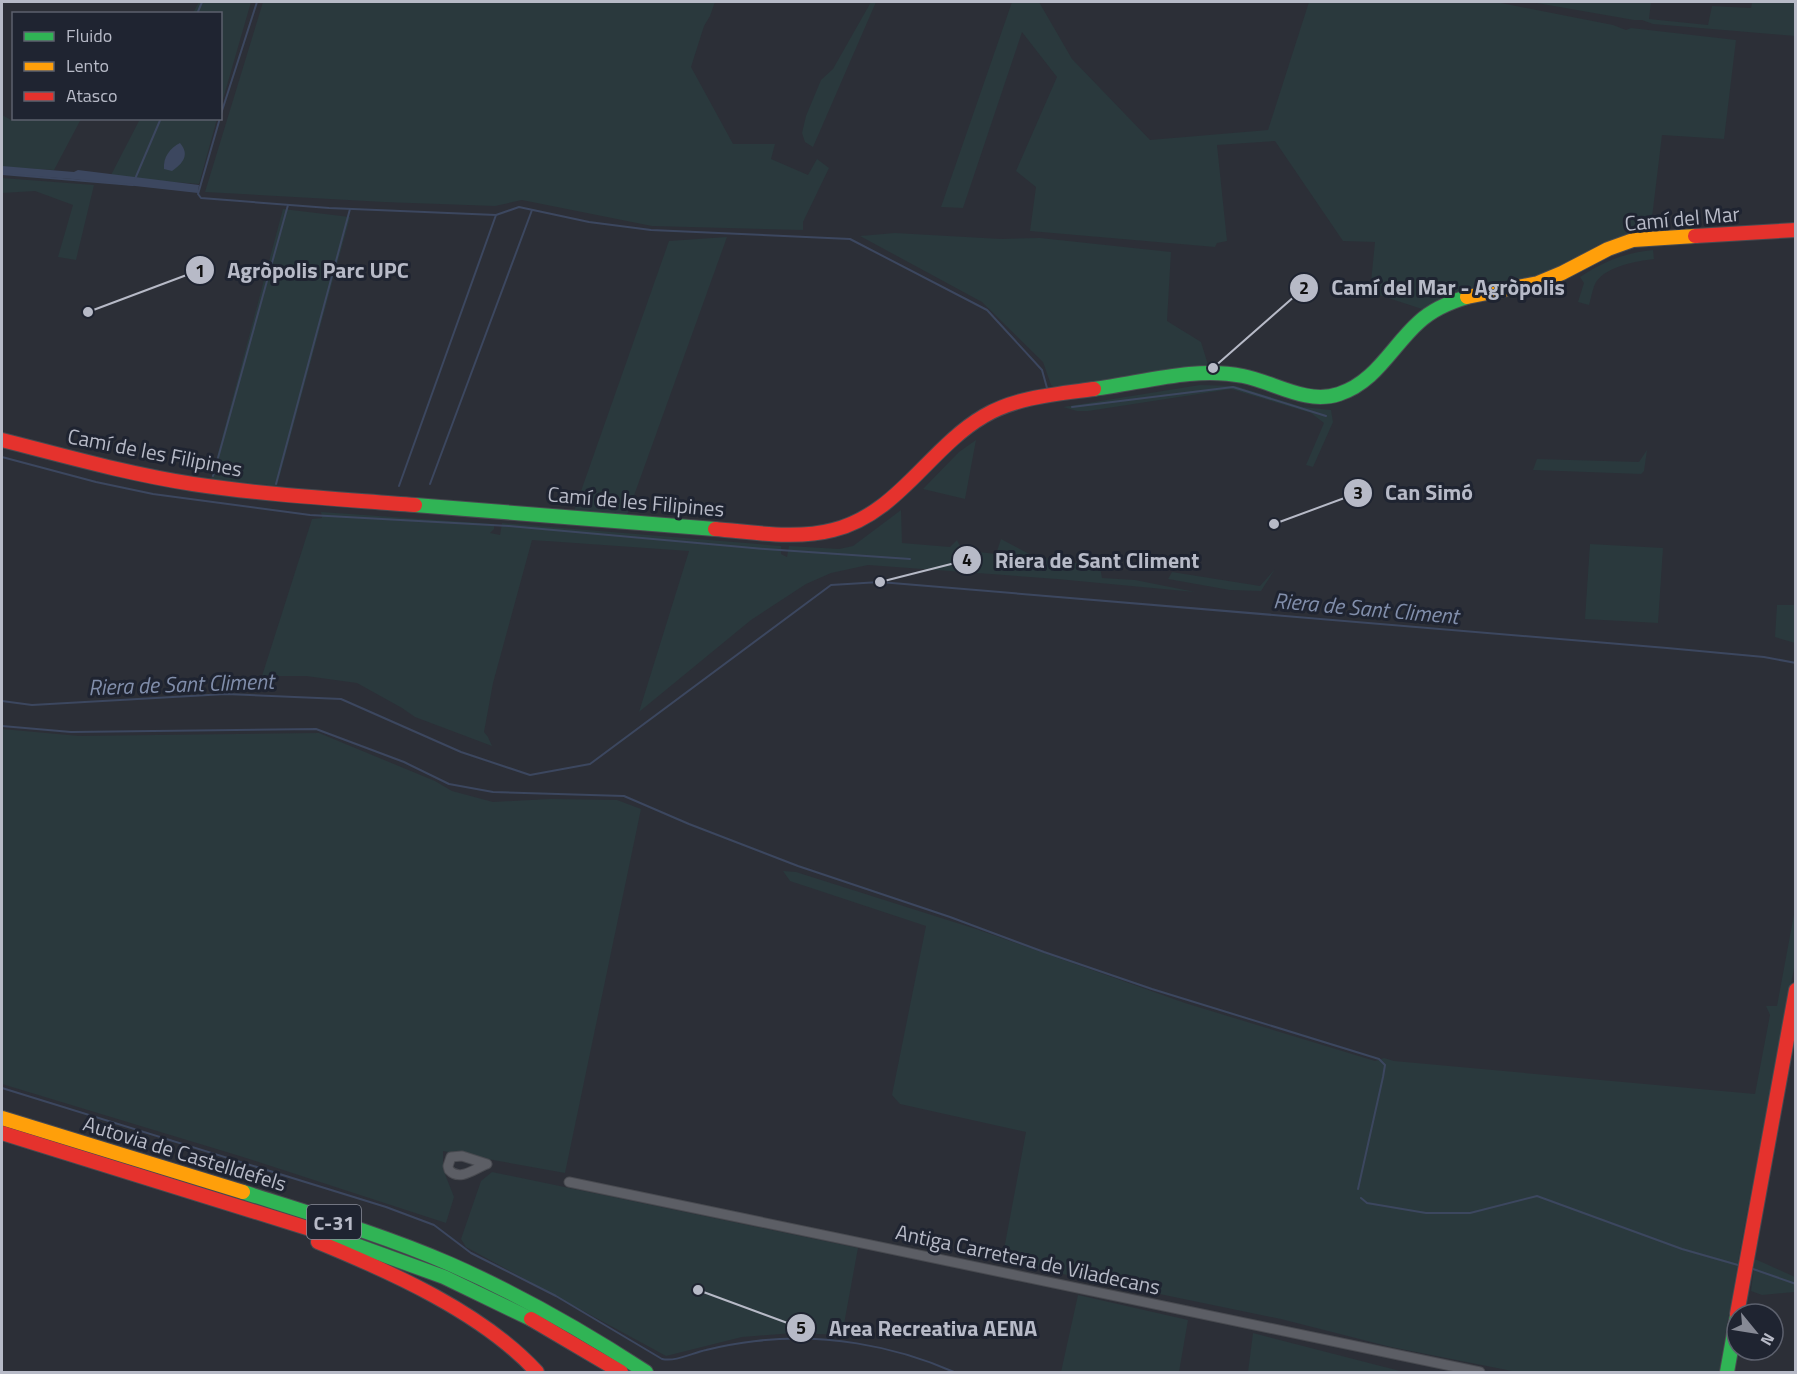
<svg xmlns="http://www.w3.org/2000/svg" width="1797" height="1374" font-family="'Titillium Web',sans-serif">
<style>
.green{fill:#2a393d}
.water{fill:#3c475f}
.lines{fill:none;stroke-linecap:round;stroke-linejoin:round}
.stream{stroke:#3c475f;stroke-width:2}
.street-casing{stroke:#484a50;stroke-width:11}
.fast-casing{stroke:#484a50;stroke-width:16}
.slow-casing{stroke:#484a50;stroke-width:16}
.jam-casing{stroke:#484a50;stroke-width:16}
.street{stroke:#5c5e65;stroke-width:9}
.fast{stroke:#30b455;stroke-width:14}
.slow{stroke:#ff9f0a;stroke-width:14}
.jam{stroke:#e5322d;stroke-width:14}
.labels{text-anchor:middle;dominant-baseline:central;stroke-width:6;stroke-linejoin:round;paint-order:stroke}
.shield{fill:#1f2431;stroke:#898d9a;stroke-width:1.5}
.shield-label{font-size:20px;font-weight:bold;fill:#b7bac7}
.street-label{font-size:21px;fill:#b7bac7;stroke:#1f2431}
.water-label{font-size:22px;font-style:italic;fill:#818eab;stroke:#1f2431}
.leader{fill:none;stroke:#b7bac7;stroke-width:2}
.callout-dot{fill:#b7bac7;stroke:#1f2431;stroke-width:2}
.mark-label{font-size:18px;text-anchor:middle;font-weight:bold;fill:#111}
.callout-label{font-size:22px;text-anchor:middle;font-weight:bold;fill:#b7bac7;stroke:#1f2431;stroke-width:6;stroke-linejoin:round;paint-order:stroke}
</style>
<rect width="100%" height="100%" fill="#2c2f37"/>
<g class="green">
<path d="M 199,2 L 251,2 L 221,106 L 220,14 L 193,13 Z"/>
<path d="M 263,2 L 715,2 L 710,16 L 704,26 L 691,67 L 733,144 L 775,144 L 771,159 L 808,175 L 817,159 L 829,168 L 803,222 L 803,230 L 652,226 L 522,200 L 495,206 L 384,202 L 205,192 Z"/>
<path d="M 871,2 L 876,2 L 813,147 L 805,142 L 802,133 L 806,116 L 821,80 L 833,69 Z"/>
<path d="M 1012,2 L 1039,2 L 1072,59 L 1150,140 L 1268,130 L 1309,2 L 1496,2 L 1613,25 L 1626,30 L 1631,28 L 1736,40 L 1724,139 L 1662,135 L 1650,234 L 1600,244 L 1557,269 L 1521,282 L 1474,288 L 1456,294 L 1422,309 L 1370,292 L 1375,242 L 1343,241 L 1275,141 L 1217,145 L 1227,241 L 1217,243 L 1215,247 L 1030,231 L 1036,187 L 1016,171 L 1057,77 L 1022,32 L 963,208 L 941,207 Z"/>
<path d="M 1531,2 L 1651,2 L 1649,19 L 1708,25 L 1712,6 L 1751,8 L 1752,2 L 1795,2 L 1795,36 L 1653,24 L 1642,20 L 1634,20 Z"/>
<path d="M 2,115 L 13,121 L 15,118 L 81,119 L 54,170 L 2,167 Z"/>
<path d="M 140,119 L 217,119 L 199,184 L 110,177 Z"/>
<path d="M 2,178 L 94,185 L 76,260 L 58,257 L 73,205 L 35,191 L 2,193 Z"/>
<path d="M 283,209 L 350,217 L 277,486 L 211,479 Z"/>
<path d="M 895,233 L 1001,239 L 1040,238 L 1171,252 L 1167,321 L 1201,342 L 1209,368 L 1059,390 L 1051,385 L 1043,362 L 982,302 L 860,236 Z"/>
<path d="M 727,237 L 627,515 L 574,511 L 669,241 Z"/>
<path d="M 1653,250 L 1654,259 C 1637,261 1607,266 1596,282 C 1593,287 1591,298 1589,305 L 1578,302 L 1584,283 L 1580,277 C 1604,261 1625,253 1653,250 Z"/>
<path d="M 1200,385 L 1236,386 L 1303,407 L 1331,410 L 1333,422 L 1313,467 L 1306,465 L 1324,423 L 1311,413 L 1231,389 L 1088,411 L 1077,411 L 1063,407 Z"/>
<path d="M 976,440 L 965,499 L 923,489 L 959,452 Z"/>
<path d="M 1647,450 L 1644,471 L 1641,474 L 1533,470 L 1537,459 L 1639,462 Z"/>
<path d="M 901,510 L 902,543 L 950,547 L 957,540 L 962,550 L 996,554 L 1001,539 L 1033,556 L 1100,567 L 1102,578 L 1135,580 L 1195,592 L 1057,579 L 868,565 L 831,573 L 806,584 L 751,620 L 639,712 L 689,551 L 532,540 L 493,683 L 484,732 L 488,737 L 492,746 L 415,717 L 402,708 L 357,683 L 306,676 L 262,676 L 312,519 L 322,518 L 321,512 L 494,524 L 494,529 L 490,533 L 500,535 L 502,523 L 781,546 L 781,554 L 787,557 L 789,546 L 839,549 L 853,546 Z"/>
<path d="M 1590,544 L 1663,548 L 1658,623 L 1585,619 Z"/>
<path d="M 1275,569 L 1261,591 L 1230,590 L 1168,579 L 1172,572 L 1260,586 Z"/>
<path d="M 1777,605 L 1795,605 L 1795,643 L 1775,637 Z"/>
<path d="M 2,729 L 79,736 L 319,733 L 435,781 L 452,791 L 493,802 L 550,799 L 617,800 L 641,809 L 565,1173 L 443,1151 L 443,1169 L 454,1197 L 446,1223 L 243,1157 L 2,1084 Z"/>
<path d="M 783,871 L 796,872 L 979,930 L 1185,1003 L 1375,1061 L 1384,1058 L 1394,1061 L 1755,1094 L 1770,1015 L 1766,1006 L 1777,1006 L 1795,909 L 1795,963 L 1742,1239 L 1719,1372 L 1517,1372 L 1391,1347 L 1281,1319 L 1024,1266 L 1002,1260 L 1026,1132 L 900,1104 L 892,1095 L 926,926 L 790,881 Z"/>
<path d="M 492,1172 L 858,1248 L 842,1335 L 793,1333 L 742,1337 L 666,1356 L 466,1247 L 461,1239 L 481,1181 Z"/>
<path d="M 1755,1259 L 1795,1277 L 1795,1292 L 1762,1295 L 1751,1291 Z"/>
<path d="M 1078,1295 L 1188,1320 L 1179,1372 L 1061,1372 Z"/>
<path d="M 1253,1333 L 1400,1371 L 1400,1372 L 1248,1372 Z"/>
</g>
<g class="water">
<path d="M 180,143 C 190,155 183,163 172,171 L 164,169 C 163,157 170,148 180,143 Z"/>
<path d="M 2,166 L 74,172 L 78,170 L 199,185 L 198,193 L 72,179 L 2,174 Z"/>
</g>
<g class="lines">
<g class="stream">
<path d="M 197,14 L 202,2"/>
<path d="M 220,117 L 257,2"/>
<path d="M 220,118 L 198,194 L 201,198 L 329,208 L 496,215 L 519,207 L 589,222 L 651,230 L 850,239 L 987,310 L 1042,370 L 1047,388"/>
<path d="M 2,174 L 133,185"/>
<path d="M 135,179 L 161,118"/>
<path d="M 1072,407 L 1233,387 L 1326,416"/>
<path d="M 2,457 L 96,482 L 153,494 L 310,515 L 509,526 L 765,549 L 910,559"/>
<path d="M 213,476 L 288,205"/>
<path d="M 276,484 L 350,209"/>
<path d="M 430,484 L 532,210"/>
<path d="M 399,486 L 496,215"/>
<path d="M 2,701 L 32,705 L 226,694 L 341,699 L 461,752 L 530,775 L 590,764 L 831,585 L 880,582 L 1667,648 L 1764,657 L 1796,663"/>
<path d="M 2,726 L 71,732 L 316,729 L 404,762 L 449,784 L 493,792 L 624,796 L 689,824 L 798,866 L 950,917 L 1044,952 L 1152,989 L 1379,1059 L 1385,1065 L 1383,1077 L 1358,1189"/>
<path d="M 2,1088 L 386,1207 L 434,1225 L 471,1253 L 556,1296 L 662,1359 C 676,1362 692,1353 706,1350 C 722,1346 739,1343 756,1341 C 822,1333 893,1345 954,1372"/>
<path d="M 1361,1198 L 1367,1203 L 1426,1213 L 1470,1213 L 1537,1196 L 1682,1249 L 1738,1265"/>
<path d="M 1753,1269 L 1796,1284"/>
</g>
<defs>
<g id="street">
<path d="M 462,1156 L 487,1164 C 475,1168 460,1182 449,1170 L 448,1166 L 451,1157 Z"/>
<path d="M 569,1182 L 1480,1372"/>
</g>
<g id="fast">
<path d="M 1094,389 C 1142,383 1194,366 1243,376 C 1274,382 1306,405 1339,394 C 1376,382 1392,346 1419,322 C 1433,309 1450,302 1467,297"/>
<path d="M 415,505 L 715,529"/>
<path d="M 243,1192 C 312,1214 383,1235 450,1264 C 518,1294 583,1331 646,1372"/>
<path d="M 320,1232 L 444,1277 L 531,1319"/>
<path d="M 1727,1372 L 1737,1316"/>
</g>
<g id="slow">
<path d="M 1467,297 L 1538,283 L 1562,273 L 1608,249 L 1633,240 L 1695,236"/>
<path d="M 2,1118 L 243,1192"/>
</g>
<g id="jam">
<path d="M 1695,236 L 1796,230"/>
<path d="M 2,440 C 65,456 128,474 193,484 C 266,495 341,499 415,505"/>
<path d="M 715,529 C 753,532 795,540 833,530 C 898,514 929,448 984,416 C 1016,397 1057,394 1094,389"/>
<path d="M 2,1133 L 320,1232"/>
<path d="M 318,1242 C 391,1272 483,1313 537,1372"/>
<path d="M 1737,1314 L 1796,990"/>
<path d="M 531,1319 L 621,1372"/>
</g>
</defs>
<use href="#street" class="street-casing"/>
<use href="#fast" class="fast-casing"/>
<use href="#slow" class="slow-casing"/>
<use href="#jam" class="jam-casing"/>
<use href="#street" class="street"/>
<use href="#fast" class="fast"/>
<use href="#slow" class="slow"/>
<use href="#jam" class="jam"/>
</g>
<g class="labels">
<rect class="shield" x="307" y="1205" width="54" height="34" rx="4.5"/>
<g class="shield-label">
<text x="334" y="1222">C-31</text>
</g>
<g class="street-label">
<text transform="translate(1682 218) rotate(-5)">Camí del Mar</text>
<text transform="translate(155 452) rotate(11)">Camí de les Filipines</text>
<text transform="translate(636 501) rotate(5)">Camí de les Filipines</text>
<text transform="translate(185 1153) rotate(17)">Autovia de Castelldefels</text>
<text transform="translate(1028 1259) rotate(12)">Antiga Carretera de Viladecans</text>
</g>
<g class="water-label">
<text transform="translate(1366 608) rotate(5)">Riera de Sant Climent</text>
<text transform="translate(181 684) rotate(-2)">Riera de Sant Climent</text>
</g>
</g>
<path class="leader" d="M88 312L200 270M1213 368L1304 288M1274 524L1358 493M880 582L967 560M698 1290L801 1328"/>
<g class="callout-dot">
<circle cx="88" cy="312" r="6"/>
<circle cx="1213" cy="368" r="6"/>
<circle cx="1274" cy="524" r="6"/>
<circle cx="880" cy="582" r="6"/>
<circle cx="698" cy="1290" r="6"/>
<circle cx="200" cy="270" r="15"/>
<circle cx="1304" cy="288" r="15"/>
<circle cx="1358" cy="493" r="15"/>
<circle cx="967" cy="560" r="15"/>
<circle cx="801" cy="1328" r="15"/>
</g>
<g class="mark-label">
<text x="200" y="277">1</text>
<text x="1304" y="294">2</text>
<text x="1358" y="499">3</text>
<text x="967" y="566">4</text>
<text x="801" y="1334">5</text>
</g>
<g class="callout-label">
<text x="318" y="278">Agròpolis Parc UPC</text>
<text x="1448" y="295">Camí del Mar - Agròpolis</text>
<text x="1429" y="500">Can Simó</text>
<text x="1097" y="568">Riera de Sant Climent</text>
<text x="933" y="1336">Area Recreativa AENA</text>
</g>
<rect width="1797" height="1374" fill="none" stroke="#b7bac7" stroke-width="6"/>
<rect x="12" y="12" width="210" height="108" fill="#1f2431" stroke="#5c606d" stroke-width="1.5"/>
<rect x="24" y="32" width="30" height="9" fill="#30b455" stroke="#5c606d" stroke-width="1.5"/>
<text x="66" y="42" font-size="18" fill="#b7bac7">Fluido</text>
<rect x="24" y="62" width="30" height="9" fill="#ff9f0a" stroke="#5c606d" stroke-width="1.5"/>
<text x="66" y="72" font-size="18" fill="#b7bac7">Lento</text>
<rect x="24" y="92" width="30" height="9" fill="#e5322d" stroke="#5c606d" stroke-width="1.5"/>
<text x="66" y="102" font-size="18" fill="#b7bac7">Atasco</text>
<g transform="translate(1755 1332) rotate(120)"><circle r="28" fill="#1f2431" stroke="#5c606d" stroke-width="1.5"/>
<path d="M0-4.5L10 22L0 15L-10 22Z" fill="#868995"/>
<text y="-9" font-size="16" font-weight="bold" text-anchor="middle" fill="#b7bac7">N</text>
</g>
</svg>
